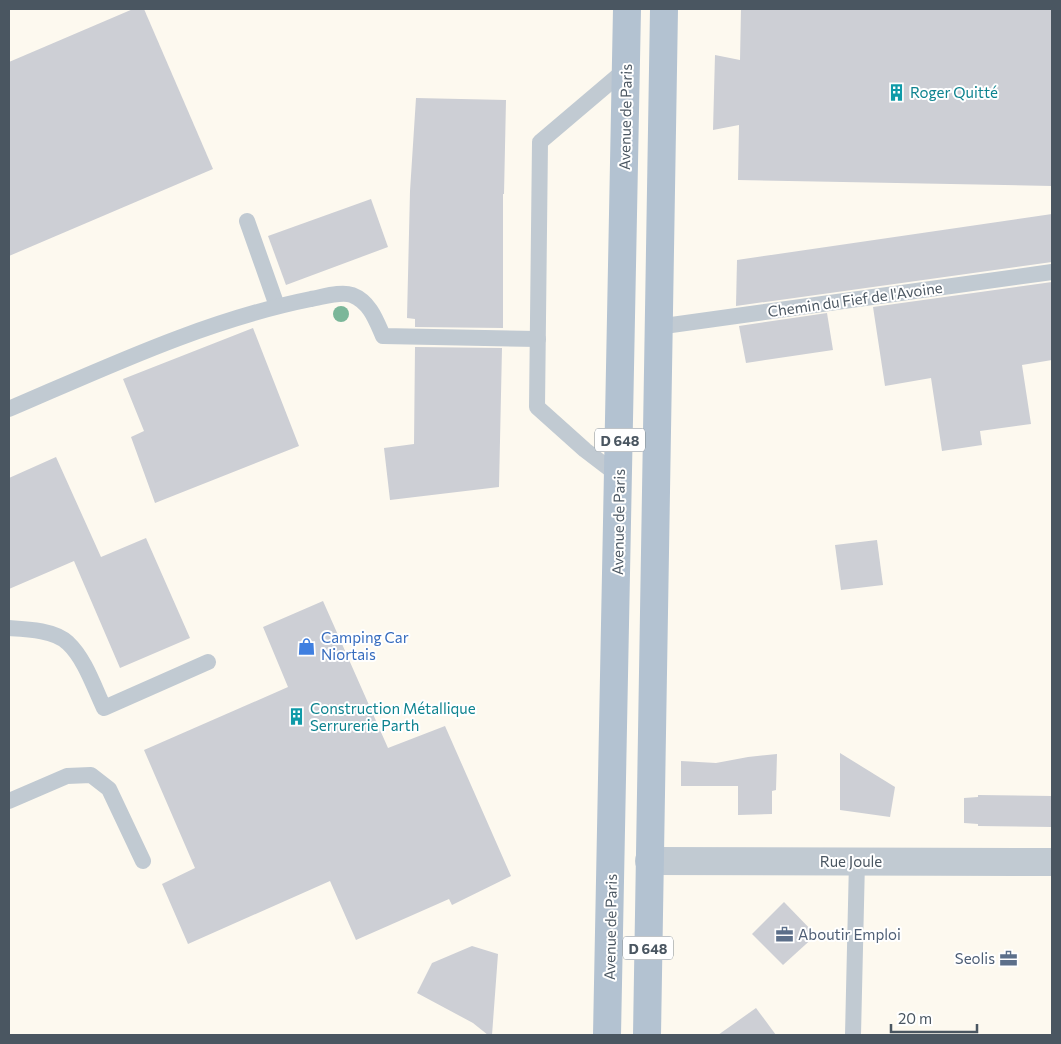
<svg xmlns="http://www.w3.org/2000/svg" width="1061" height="1044" font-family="Commissioner,sans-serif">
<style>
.commercial{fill:#fdf9ef}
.building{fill:#cdcfd5}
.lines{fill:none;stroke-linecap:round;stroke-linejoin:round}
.service{stroke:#c1cad2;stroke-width:16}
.minor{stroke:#c1cad2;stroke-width:28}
.primary{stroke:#b3c2d1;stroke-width:28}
.tree{fill:#7bb799}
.labels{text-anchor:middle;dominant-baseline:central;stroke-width:4;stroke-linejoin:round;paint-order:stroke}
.shield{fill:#fff;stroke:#808990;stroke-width:1}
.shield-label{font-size:14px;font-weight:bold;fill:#4a5661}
.culture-label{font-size:15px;fill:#0d838f;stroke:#fff;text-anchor:start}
.street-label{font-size:15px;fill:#4a5661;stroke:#fff}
.shop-label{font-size:15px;fill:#366cbe;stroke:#fff;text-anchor:start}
.service-label{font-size:15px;fill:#4e5e75;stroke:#fff;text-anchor:start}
</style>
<rect width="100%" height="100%" fill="#f5f3f3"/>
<rect class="commercial" x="9" y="9" width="1043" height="1026"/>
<g class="building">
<path d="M 133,9 L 144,9 L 213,169 L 9,256 L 9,62 Z"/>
<path d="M 741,9 L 1052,9 L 1052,186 L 738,180 L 739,125 L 713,130 L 715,55 L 740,60 Z"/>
<path d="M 416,98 L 506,100 L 504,194 L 503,194 L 503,328 L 415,327 L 415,319 L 407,318 L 410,191 Z"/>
<path d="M 371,199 L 388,247 L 286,285 L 268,236 Z"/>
<path d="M 1052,214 L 1052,262 L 736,306 L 737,260 Z"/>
<path d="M 1052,282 L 1052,360 L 1022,365 L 1031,424 L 980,431 L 982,445 L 942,451 L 931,378 L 885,386 L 873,307 Z"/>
<path d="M 827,313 L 833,350 L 746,363 L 739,326 Z"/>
<path d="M 253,328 L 299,446 L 155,503 L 131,437 L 144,431 L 123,379 Z"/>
<path d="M 415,347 L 502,348 L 499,487 L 390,500 L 384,448 L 414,444 Z"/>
<path d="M 56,457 L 101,557 L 146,538 L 190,638 L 120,668 L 74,561 L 9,589 L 9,478 Z"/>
<path d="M 877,540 L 883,585 L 841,590 L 835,545 Z"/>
<path d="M 323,601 L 388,748 L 445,726 L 511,876 L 452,905 L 449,899 L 356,940 L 330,881 L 188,944 L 162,884 L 195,868 L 144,750 L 288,687 L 263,627 Z"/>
<path d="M 840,753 L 895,787 L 890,817 L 840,810 Z"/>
<path d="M 777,754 L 776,790 L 772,791 L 772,814 L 738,815 L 738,786 L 681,786 L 681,761 L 716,763 L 748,757 Z"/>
<path d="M 978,795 L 1052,796 L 1052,827 L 978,826 L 978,824 L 964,823 L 964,798 L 978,797 Z"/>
<path d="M 784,902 L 816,935 L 783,965 L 752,934 Z"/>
<path d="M 472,946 L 498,954 L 492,1035 L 488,1035 L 473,1023 L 417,993 L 432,963 Z"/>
<path d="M 756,1008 L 776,1035 L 718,1035 Z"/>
</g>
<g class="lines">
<g class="service">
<path d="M 247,221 L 277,306"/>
<path d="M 657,327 L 1052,272"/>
<path d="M 9,409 C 107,367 206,320 311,299 C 323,297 341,291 352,295 C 370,302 376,320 383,336 L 538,339"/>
<path d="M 619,476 L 585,450 L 537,407 L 540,142 L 626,69"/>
<path d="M 9,628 C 26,629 55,630 68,643 C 85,659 94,687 104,708 L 208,662"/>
<path d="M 9,801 L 67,776 L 91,775 L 109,789 L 143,861"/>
<path d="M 853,1035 L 857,861"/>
</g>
<path class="minor" d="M 649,861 L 1052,862"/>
<g class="primary">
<path d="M 607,1035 L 627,9"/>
<path d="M 647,1035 L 664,9"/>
</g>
</g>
<circle class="tree" cx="341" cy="314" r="8"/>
<defs>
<symbol id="building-bare" viewBox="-9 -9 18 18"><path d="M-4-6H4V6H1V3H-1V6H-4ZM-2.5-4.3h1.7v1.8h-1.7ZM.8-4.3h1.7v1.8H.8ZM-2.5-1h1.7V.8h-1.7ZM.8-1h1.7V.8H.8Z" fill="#0f9aa8" stroke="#fff" stroke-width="2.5" paint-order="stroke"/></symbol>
<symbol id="shop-bare" viewBox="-9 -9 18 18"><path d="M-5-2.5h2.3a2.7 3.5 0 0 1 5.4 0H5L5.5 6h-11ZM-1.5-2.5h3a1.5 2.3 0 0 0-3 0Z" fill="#3f7fe0" stroke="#fff" stroke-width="2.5" paint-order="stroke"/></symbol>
<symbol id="office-bare" viewBox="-9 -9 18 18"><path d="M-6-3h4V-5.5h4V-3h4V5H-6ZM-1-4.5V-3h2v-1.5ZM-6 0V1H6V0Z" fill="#5c6f8a" stroke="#fff" stroke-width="2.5" paint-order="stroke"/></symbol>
</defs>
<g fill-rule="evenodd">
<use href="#building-bare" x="884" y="80" width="25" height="25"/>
<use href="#shop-bare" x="294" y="634" width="25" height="25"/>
<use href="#building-bare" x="284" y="704" width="25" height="25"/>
<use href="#office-bare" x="772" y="922" width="25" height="25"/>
<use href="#office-bare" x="996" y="946" width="25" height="25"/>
</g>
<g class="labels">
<g class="shield">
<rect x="595" y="428.5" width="50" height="23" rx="4"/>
<rect x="623" y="936.5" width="50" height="23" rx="4"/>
</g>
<g class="shield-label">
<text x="620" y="440">D 648</text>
<text x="648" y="948">D 648</text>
</g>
<g class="culture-label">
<text x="910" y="92">Roger Quitté</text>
<text x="310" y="708">Construction Métallique<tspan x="310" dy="17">Serrurerie Parth</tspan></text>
</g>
<g class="street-label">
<text transform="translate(625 117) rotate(-89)">Avenue de Paris</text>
<text transform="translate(855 299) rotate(-8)">Chemin du Fief de l'Avoine</text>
<text transform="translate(618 522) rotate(-89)">Avenue de Paris</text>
<text x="851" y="861">Rue Joule</text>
<text transform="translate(610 927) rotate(-89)">Avenue de Paris</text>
</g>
<g class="shop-label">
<text x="321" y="637">Camping Car<tspan x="321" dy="17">Niortais</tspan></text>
</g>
<g class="service-label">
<text x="798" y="934">Aboutir Emploi</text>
<text x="995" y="958" text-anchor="end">Seolis</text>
</g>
</g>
<rect width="1061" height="1044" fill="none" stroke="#4a5661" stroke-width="20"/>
<path d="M891 1024v8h86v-8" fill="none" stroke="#4a5661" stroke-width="2.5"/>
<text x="898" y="1024" font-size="15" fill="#4a5661" stroke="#ffffff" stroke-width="4" paint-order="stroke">20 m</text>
</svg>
